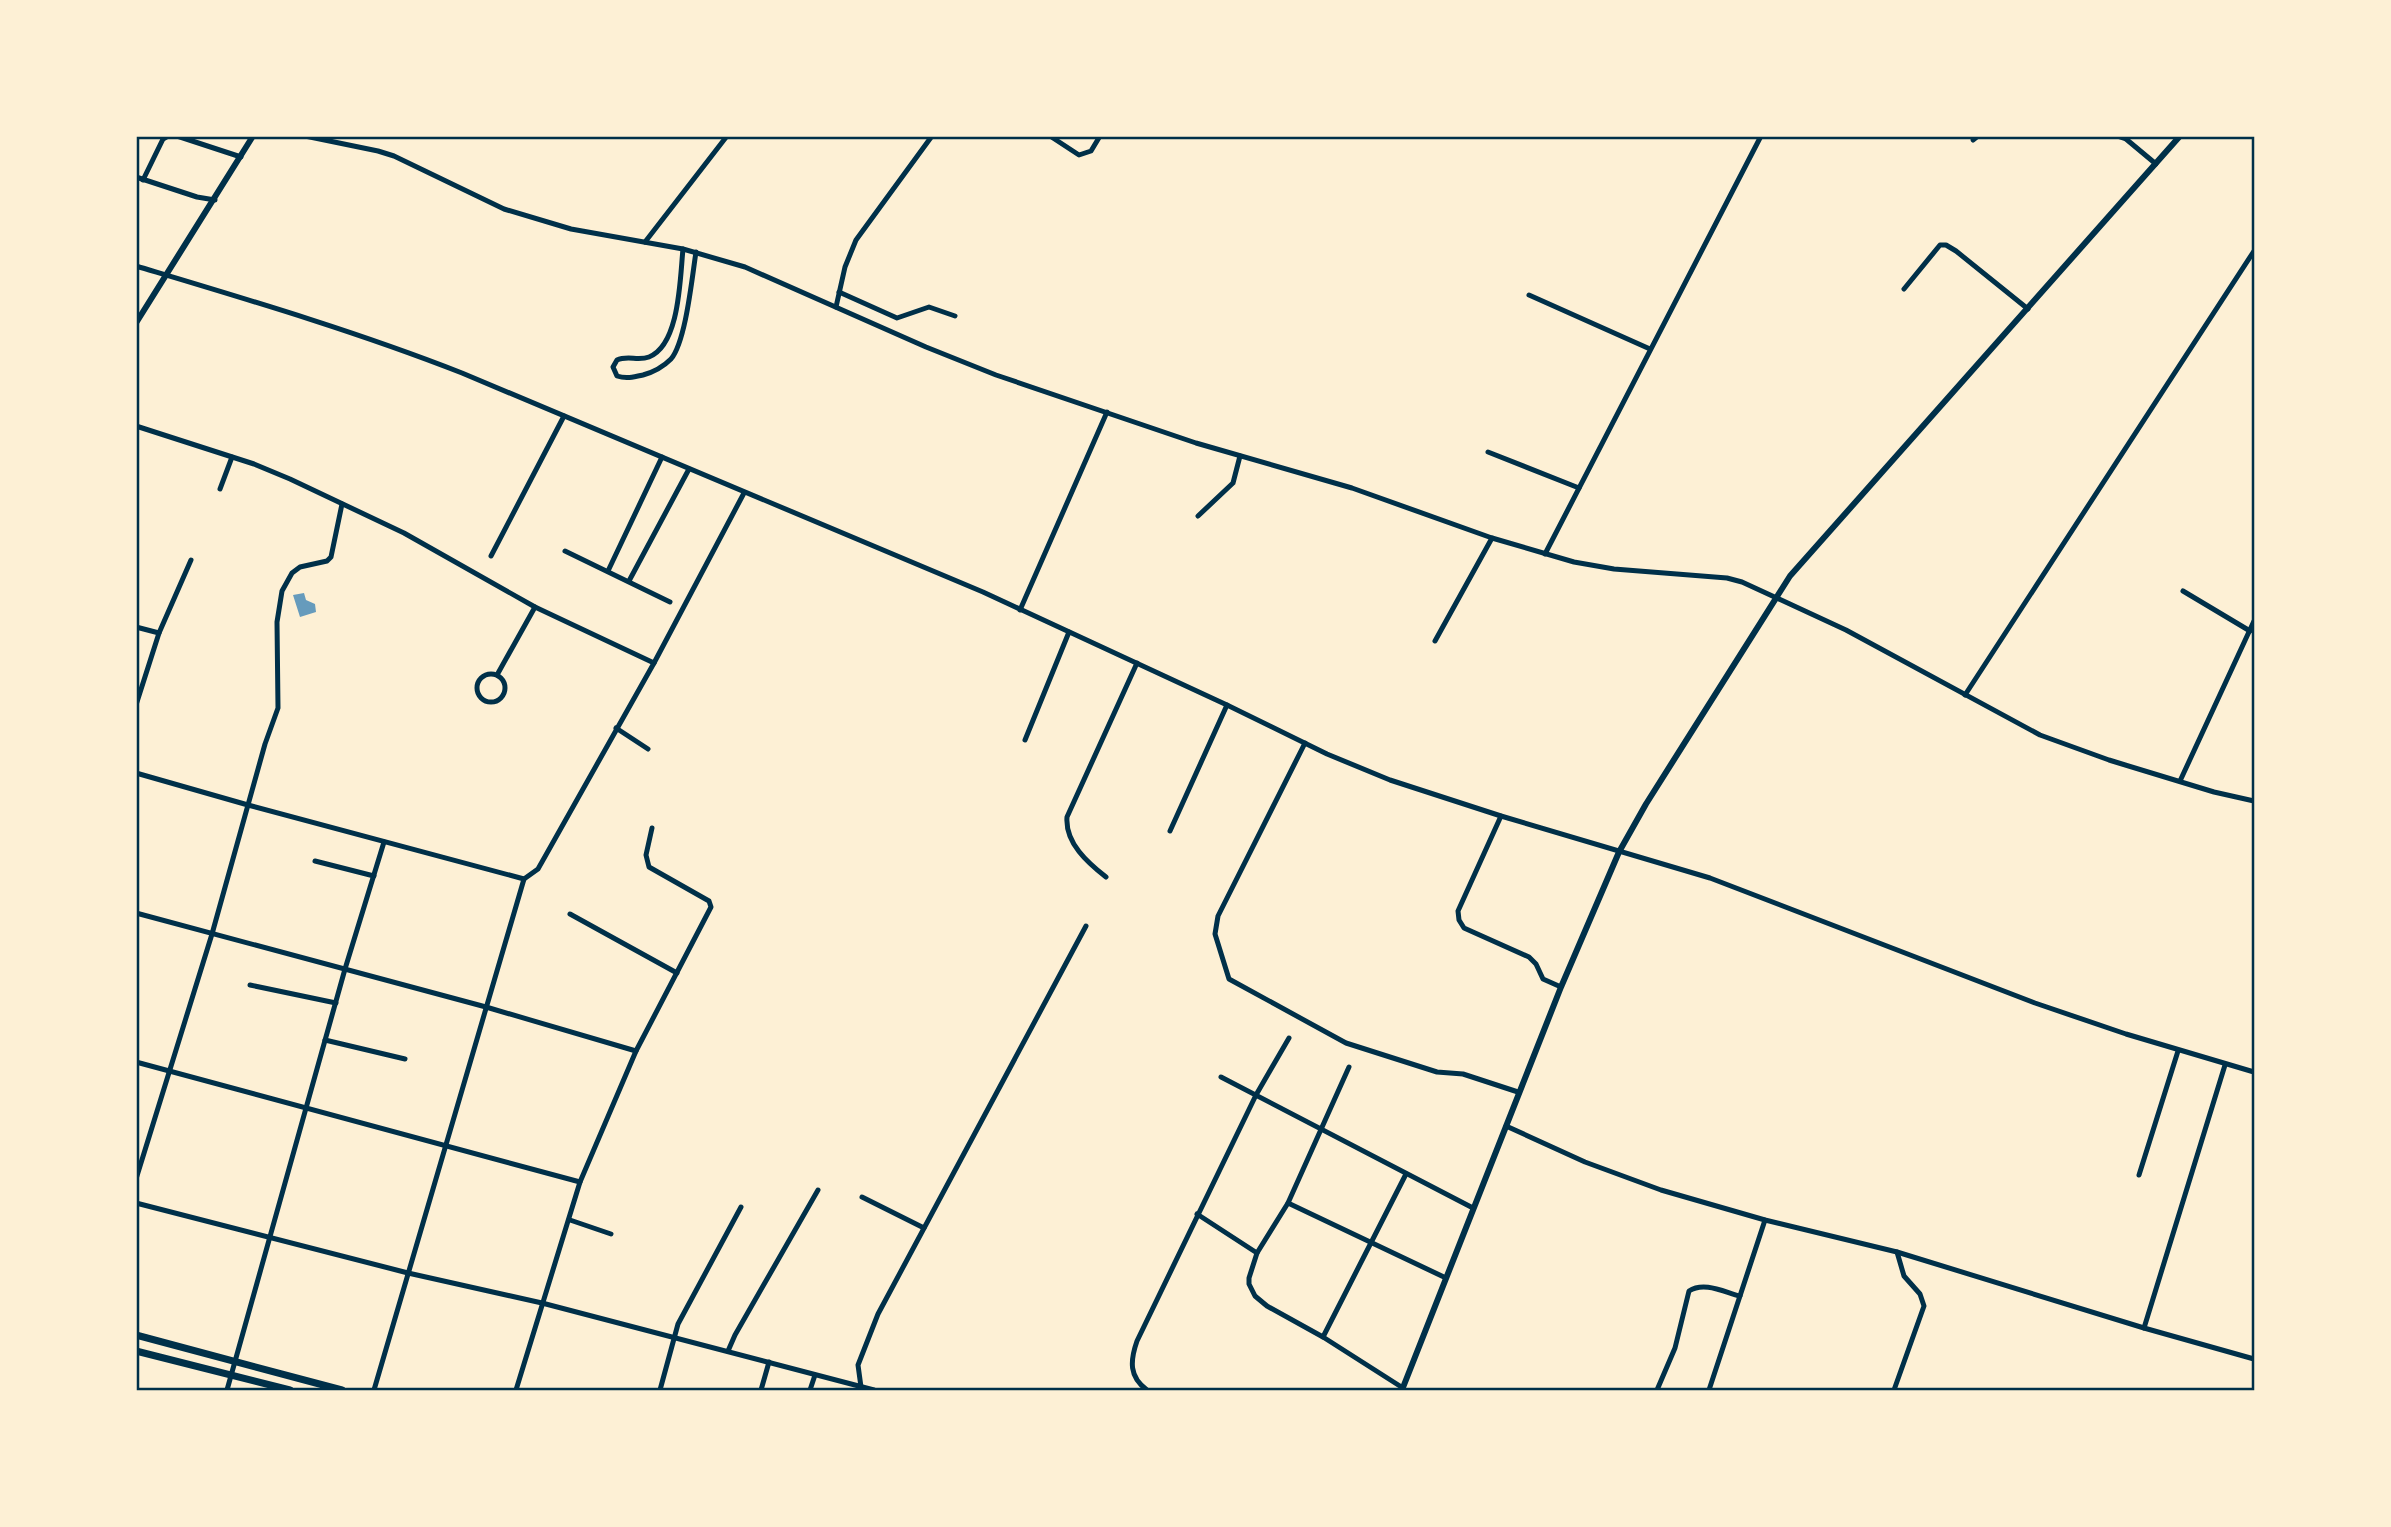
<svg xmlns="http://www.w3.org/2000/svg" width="2391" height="1527" font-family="Georgia,serif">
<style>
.water{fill:#669bbc}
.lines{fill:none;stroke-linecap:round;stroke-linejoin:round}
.minor{stroke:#003049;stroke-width:5}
.tertiary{stroke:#003049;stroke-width:6}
.secondary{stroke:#003049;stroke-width:7}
.neatline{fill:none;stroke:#003049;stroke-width:2.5}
</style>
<rect width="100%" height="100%" fill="#fdf0d5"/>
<path class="water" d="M 304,593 L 306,600 L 315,604 L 316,612 L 300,617 L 293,595 Z"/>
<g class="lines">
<g class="minor">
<path d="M 177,136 L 241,157"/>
<path d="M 305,136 L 378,151 L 394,156 L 504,209 L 571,229 L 683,249 L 745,267 L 926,347 L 996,375 L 1196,443 L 1352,488 L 1492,538 L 1574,562 L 1614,569 L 1727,578 L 1742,582 L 1846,630 L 2040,735 L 2109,760 L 2214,792 L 2254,801"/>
<path d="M 1050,136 L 1079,155 L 1091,151 L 1100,136"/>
<path d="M 2117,136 L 2126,139 L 2156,164"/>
<path d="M 1973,140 L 1978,136"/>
<path d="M 136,177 L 197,197 L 215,200"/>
<path d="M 143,180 L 163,139 L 168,136"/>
<path d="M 645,242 L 727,136"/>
<path d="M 683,249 C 680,277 680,345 649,357 C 638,361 627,355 617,360 L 613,367 L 617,376 C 626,379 634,377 643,375 C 654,372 664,366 671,359 C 686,341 692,277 696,252"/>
<path d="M 136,266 C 246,299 355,331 462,373 L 983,592 L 1227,705 L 1327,754 L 1390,780 L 1501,816 L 1710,878 L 2035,1003 L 2126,1034 L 2254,1072"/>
<path d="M 1904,289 L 1940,245 L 1946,245 L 1956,251 L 2028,309"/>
<path d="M 839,292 L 897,318 L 929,307 L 955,316"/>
<path d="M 1529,295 L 1650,349"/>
<path d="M 836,307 L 845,267 L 856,240 L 932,136"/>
<path d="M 136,426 L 254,464 L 290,479 L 404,533 L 535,607 L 654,663"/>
<path d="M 1488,452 L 1579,488"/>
<path d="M 220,489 L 232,457"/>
<path d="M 1198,516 L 1233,483 L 1240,456"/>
<path d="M 565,551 L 670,602"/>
<path d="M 1545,554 L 1761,136"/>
<path d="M 491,556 L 564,416"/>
<path d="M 608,571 L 662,457"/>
<path d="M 629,581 L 689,469"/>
<path d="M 2183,591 L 2250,631"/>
<path d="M 1020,610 L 1107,412"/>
<path d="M 136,627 L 159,633"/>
<path d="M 1435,641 L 1492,538"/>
<circle cx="491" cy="688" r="14"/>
<path d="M 497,675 L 535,607"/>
<path d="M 1965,695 L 2254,251"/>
<path d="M 136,705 L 159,633 L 191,560"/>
<path d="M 616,728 L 648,749"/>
<path d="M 1025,740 L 1069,632"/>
<path d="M 1305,743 L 1218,916 L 1215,934 L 1229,979 L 1346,1043 L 1437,1072 L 1463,1074 L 1518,1092"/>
<path d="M 136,773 L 248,805 L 524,879"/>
<path d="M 2180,781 L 2254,621"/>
<path d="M 1501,816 L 1458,911 L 1459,920 L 1464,928 L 1529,957 L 1536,964 L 1543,979 L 1561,987"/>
<path d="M 1170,831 L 1227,705"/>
<path d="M 315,861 L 374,876"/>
<path d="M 1106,877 C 1088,863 1065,843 1067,817 L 1137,663"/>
<path d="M 136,913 L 486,1007 L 636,1051"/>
<path d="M 570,914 L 677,973"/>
<path d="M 250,985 L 336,1003"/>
<path d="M 325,1040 L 405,1059"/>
<path d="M 136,1062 L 580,1182"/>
<path d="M 1349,1067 L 1288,1203 L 1257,1253 L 1249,1278 L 1249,1284 L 1255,1296 L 1267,1306 L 1323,1337 L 1403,1388"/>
<path d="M 1221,1077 L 1473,1208"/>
<path d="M 1506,1126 L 1585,1162 L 1661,1190 L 1765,1220 L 1897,1252 L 2144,1328 L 2254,1359"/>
<path d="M 2139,1175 L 2178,1051"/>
<path d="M 136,1179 L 212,934 L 265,744 L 278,708 L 277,622 L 282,591 L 292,573 L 300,567 L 327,561 L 331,557 L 342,504"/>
<path d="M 862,1197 L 924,1228"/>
<path d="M 136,1203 L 408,1273 L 542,1303 L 874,1390"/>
<path d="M 1288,1203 L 1446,1278"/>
<path d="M 1197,1214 L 1257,1253"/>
<path d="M 570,1220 L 611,1234"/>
<path d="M 2144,1328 L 2225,1065"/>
<path d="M 1323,1337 L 1406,1174"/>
<path d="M 728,1351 L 735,1335 L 818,1190"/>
<path d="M 861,1387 L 858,1365 L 878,1314 L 1086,926"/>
<path d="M 227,1390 L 345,969 L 384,842"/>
<path d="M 374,1390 L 524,879 L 538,869 L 654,663 L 744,493"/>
<path d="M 516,1390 L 580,1182 L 636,1051 L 711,907 L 709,901 L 649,867 L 646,855 L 652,828"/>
<path d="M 660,1390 L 678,1324 L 741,1207"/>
<path d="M 761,1390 L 769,1362"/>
<path d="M 810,1390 L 815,1375"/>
<path d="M 1147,1390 C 1129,1377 1130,1361 1137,1341 L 1256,1095 L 1289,1038"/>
<path d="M 1657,1390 L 1675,1348 L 1689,1291 C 1704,1281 1724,1292 1740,1296"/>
<path d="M 1709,1390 L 1765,1220"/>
<path d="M 1894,1390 L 1924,1306 L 1920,1294 L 1904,1276 L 1897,1252"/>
</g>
<g class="tertiary">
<path d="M 136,323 L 253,136"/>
<path d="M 1402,1390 L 1561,987 L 1619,852 L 1646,804 L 1790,576 L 2180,136"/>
</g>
<g class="secondary">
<path d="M 136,1335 L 342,1390"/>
<path d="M 136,1351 L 290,1390"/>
</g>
</g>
<rect width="2391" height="1527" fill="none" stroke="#fdf0d5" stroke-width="276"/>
<rect x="138" y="138" width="2115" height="1251" class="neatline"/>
</svg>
